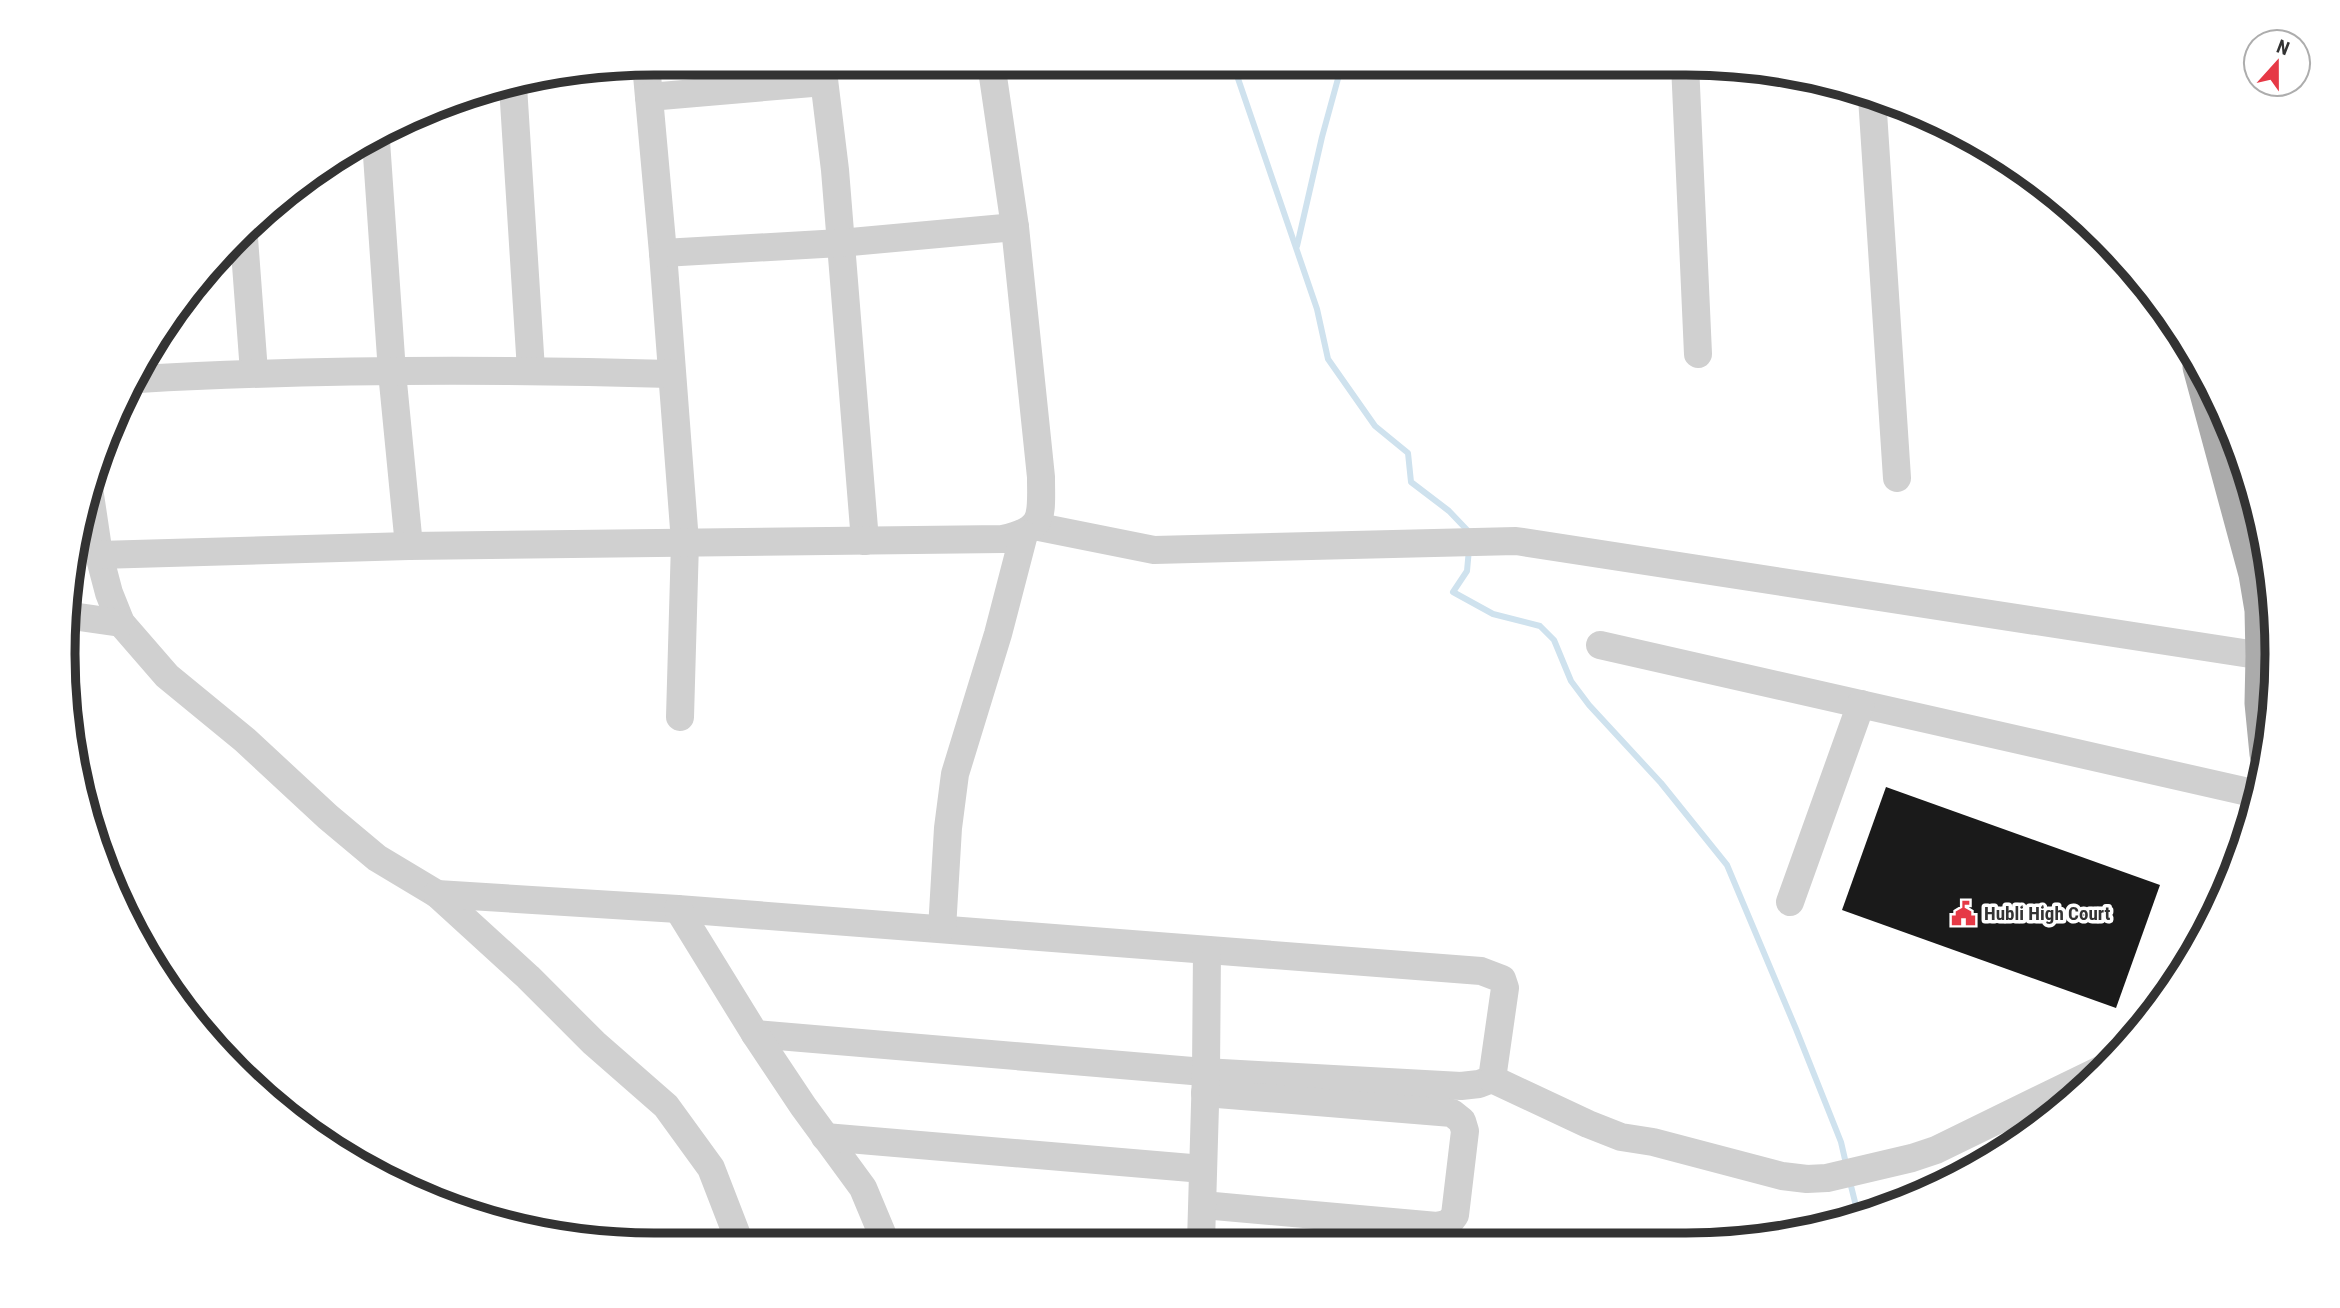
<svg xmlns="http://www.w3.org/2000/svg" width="2340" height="1308" font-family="'Roboto Condensed',sans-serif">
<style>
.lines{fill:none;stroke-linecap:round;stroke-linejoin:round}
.stream{stroke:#cfe2ee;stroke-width:6}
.building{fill:#1a1a1a}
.minor{stroke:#d0d0d0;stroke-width:28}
.major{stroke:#ababab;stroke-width:35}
.labels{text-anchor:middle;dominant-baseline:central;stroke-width:7;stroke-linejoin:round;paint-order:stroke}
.poi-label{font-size:19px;font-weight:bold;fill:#333;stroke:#fff;text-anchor:start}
.rim{fill:none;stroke:#333;stroke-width:9}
</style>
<rect width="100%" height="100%" fill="#fff"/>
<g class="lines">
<g class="stream">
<path d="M 1233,64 L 1317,309 L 1328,359 L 1375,426 L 1408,453 L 1411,482 L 1449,511 L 1469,532"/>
<path d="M 1297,246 L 1322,137 L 1342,64"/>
<path d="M 1469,549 L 1467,571 L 1453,592 L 1493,614 L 1540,626 L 1554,640 L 1571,681 L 1589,705 L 1661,783 L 1727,865 L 1796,1029 L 1841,1142 L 1847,1168"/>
<path d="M 1850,1182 L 1859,1218"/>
</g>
</g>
<path class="building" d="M 1886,787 L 2160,885 L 2116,1008 L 1842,910 Z"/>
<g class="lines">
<g class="minor">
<path d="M 822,63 L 835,170 L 865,541"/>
<path d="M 646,64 L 663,253 L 685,542 L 680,717"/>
<path d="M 1685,64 L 1698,354"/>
<path d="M 513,86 L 531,370"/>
<path d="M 649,97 L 824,82"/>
<path d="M 1872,97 L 1897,478"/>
<path d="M 376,141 L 392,372 L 409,546"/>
<path d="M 244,238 L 254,372"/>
<path d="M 663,253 L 840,243 L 1015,227"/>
<path d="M 139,379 C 316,369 494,369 671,374"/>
<path d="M 89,488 L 99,555 L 109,593 L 121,623 L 167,676 L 245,740 L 328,817 L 377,858 L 437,894 L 528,977 L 594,1043 L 666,1106 L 711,1168 L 740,1243"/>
<path d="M 1034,526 L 1154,550 L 1516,541 L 2263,656"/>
<path d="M 99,555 L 409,546 L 1003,539 C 1046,529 1041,516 1041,477 L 1015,227 L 991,63"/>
<path d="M 72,616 L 121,623"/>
<path d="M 1600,645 L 2257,794"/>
<path d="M 437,894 L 678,909 L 1481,971 L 1502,979 L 1505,988 L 1492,1079 L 1479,1084 L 1461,1086 L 1204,1072 L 755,1034"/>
<path d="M 1790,902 L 1861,704"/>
<path d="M 678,909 L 755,1034 L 803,1106 L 863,1188 L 886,1243"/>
<path d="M 942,929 L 948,828 L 955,774 L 998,634 L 1024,534"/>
<path d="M 1492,1079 L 1588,1124 L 1621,1137 L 1653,1142 L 1782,1176 L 1807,1179 L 1827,1178 L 1912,1158 L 1936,1150 L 2102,1069"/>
<path d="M 825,1137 L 1203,1169"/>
<path d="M 1203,1205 L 1437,1226 L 1449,1223 L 1455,1215 L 1465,1131 L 1462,1121 L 1452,1113 L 1205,1093"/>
<path d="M 1201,1242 L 1206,1071 L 1207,950"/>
</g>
<path class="major" d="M 2200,367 L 2256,574 L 2262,610 L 2263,656 L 2262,703 L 2267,754"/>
</g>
<defs>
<symbol id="civic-bare" viewBox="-9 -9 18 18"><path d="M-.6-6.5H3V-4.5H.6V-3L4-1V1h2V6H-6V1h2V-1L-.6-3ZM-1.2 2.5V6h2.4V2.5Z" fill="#e63946" stroke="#fff" stroke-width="2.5" paint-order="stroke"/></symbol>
</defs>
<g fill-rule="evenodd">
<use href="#civic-bare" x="1946" y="896" width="35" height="35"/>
</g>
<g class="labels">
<g class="poi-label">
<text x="1984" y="913">Hubli High Court</text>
</g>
</g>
<path d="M0 0H2340V1308H0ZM654 75H1686A579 579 0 0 1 2265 654V654A579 579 0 0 1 1686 1233H654A579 579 0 0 1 75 654V654A579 579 0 0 1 654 75Z" fill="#fff" fill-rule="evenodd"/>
<path class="rim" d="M654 75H1686A579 579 0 0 1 2265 654V654A579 579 0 0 1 1686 1233H654A579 579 0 0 1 75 654V654A579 579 0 0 1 654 75Z"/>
<g transform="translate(2277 63) rotate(21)"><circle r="33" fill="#ffffff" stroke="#adadad" stroke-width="2"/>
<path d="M0-5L12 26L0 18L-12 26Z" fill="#e63946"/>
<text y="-10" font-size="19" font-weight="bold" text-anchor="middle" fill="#333333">N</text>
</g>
</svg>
